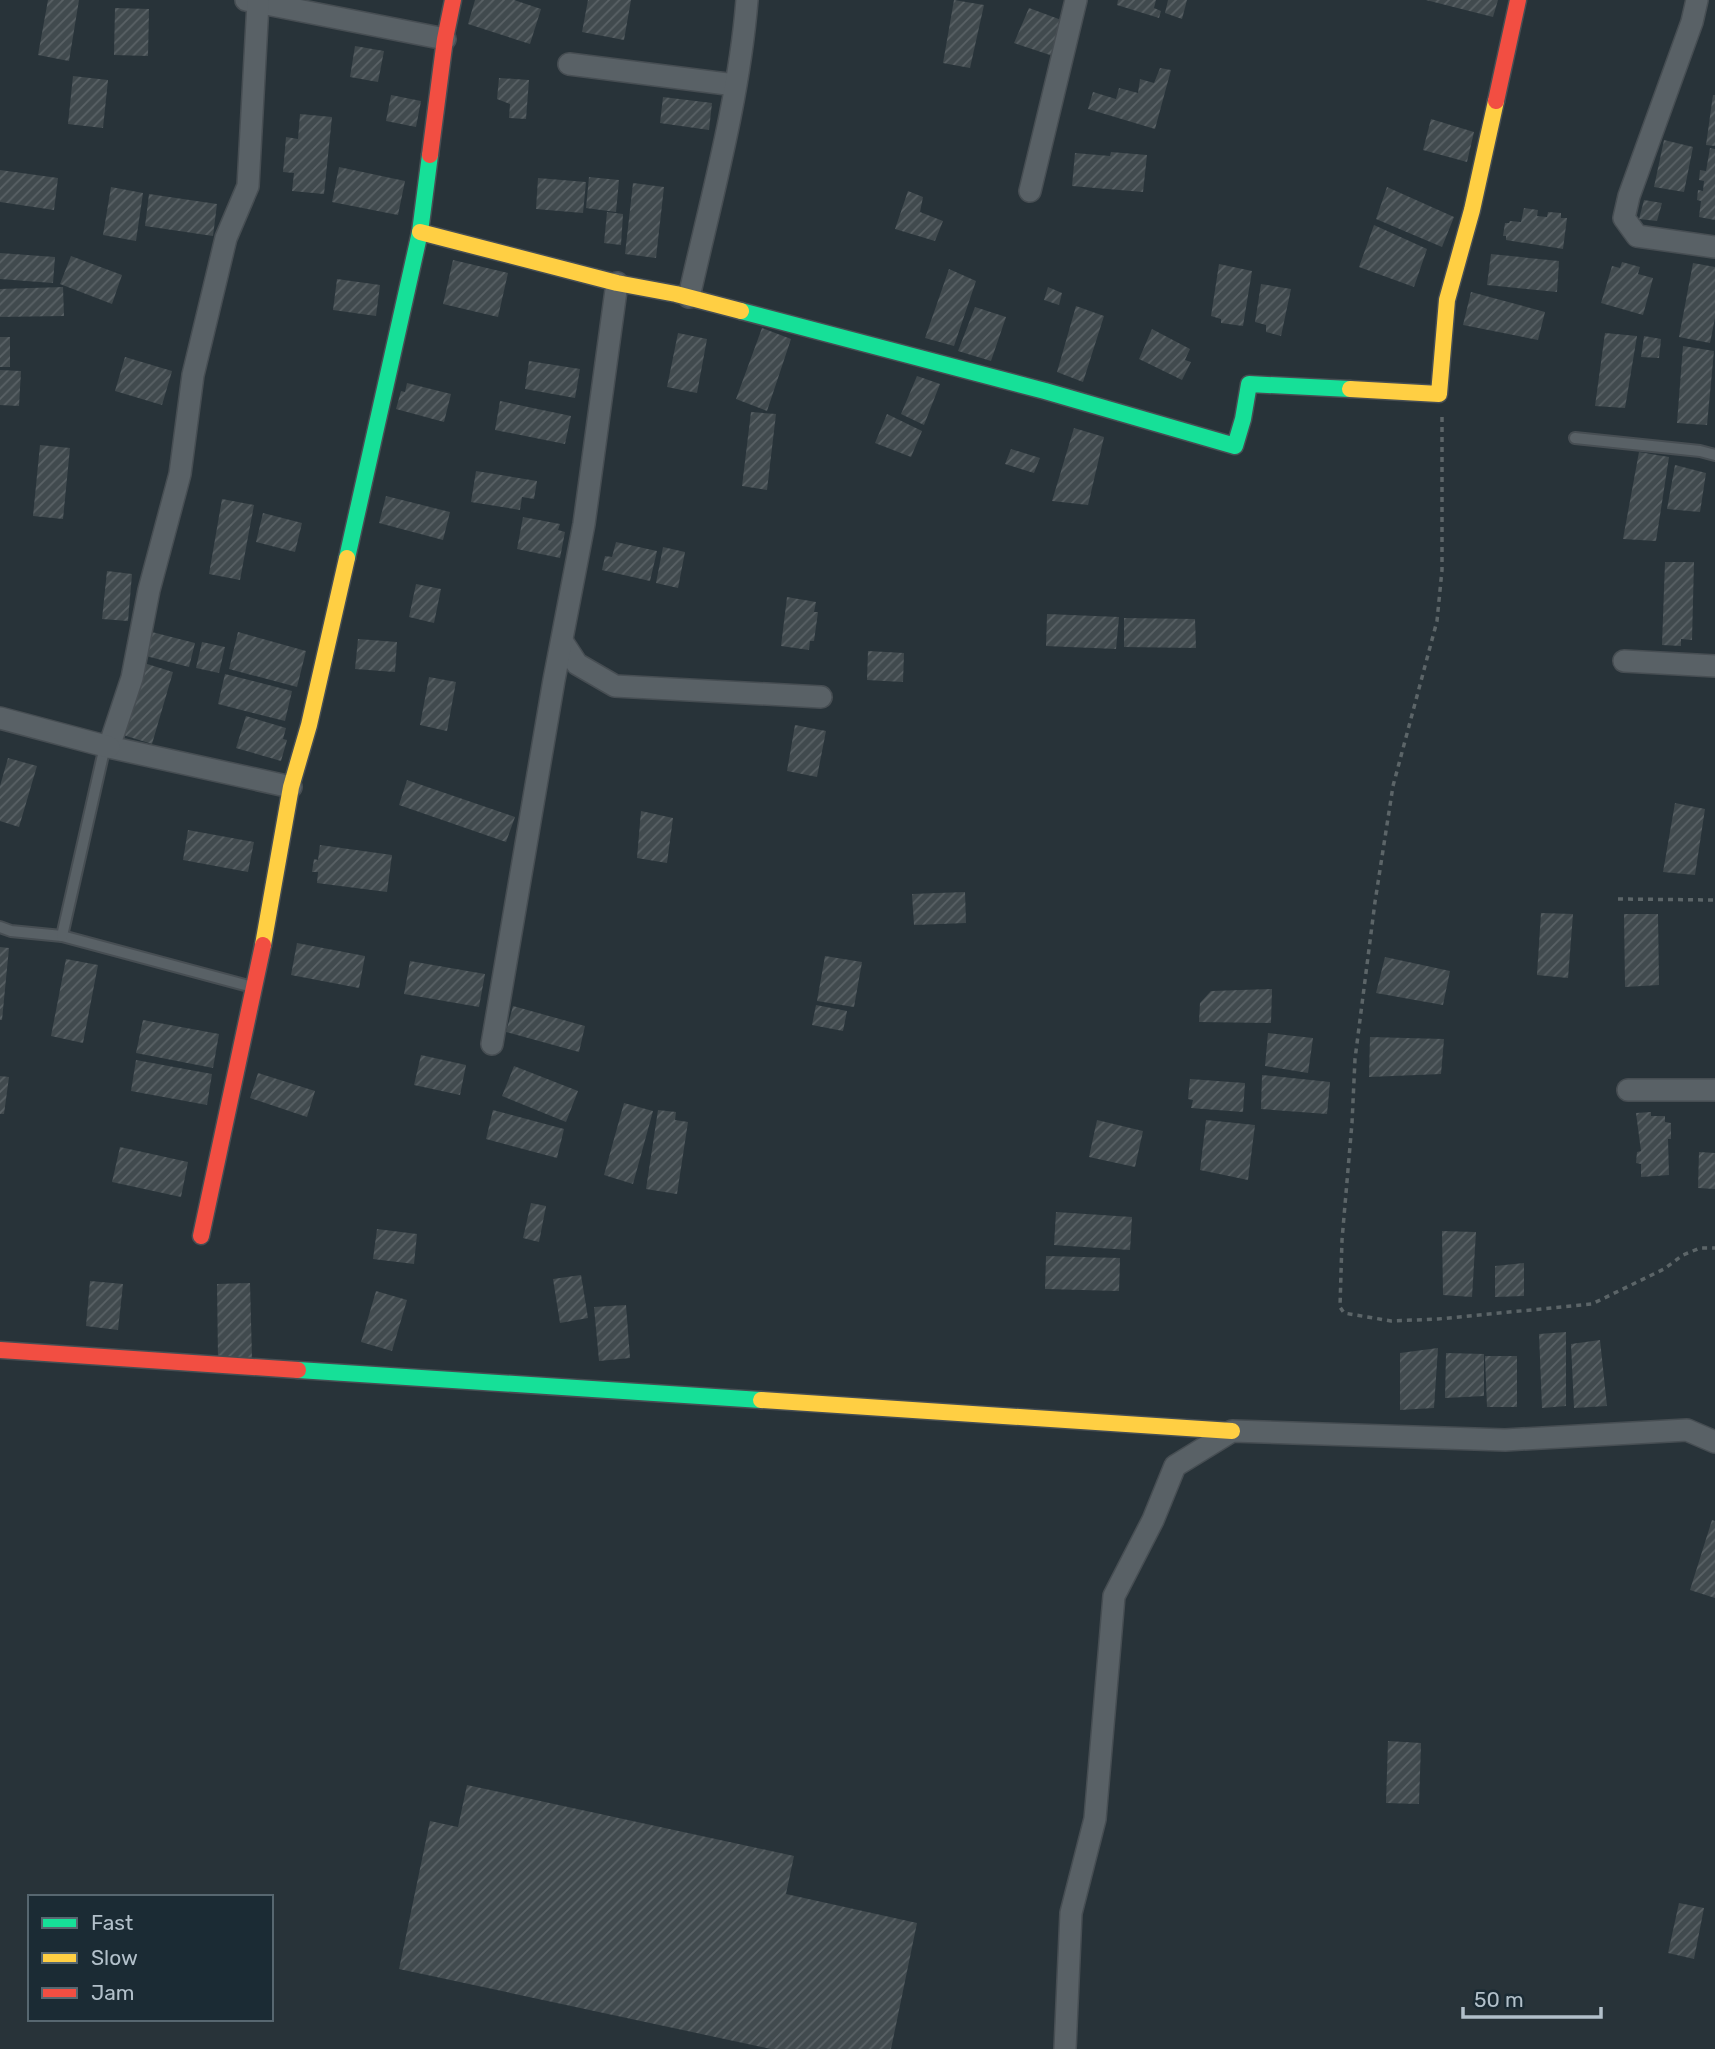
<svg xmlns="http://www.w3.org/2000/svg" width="1715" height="2049" font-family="Rubik,sans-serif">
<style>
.building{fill:url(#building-hatch)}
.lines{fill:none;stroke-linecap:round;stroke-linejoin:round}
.lane-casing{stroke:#474e53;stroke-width:14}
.street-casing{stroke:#474e53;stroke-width:24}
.fast-casing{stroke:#474e53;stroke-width:19}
.slow-casing{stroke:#474e53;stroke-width:19}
.jam-casing{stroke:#474e53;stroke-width:19}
.path{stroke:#5c6568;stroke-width:3.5;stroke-dasharray:5 5;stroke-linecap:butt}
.lane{stroke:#596166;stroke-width:10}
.street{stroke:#596166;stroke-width:21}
.fast{stroke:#16e098;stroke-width:16}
.slow{stroke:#ffcf43;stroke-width:16}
.jam{stroke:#f24e42;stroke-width:16}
</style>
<defs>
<pattern id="building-hatch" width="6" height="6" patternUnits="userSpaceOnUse" patternTransform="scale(1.75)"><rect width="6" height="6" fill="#414a4e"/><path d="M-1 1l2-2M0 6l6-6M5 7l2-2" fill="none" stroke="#5a6266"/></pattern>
</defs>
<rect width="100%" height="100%" fill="#283339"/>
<g class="building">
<path d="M 48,0 L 79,0 L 69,61 L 38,55 Z"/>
<path d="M 475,0 L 514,0 L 541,9 L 530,44 L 468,24 Z"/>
<path d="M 588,0 L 631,0 L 624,40 L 582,32 Z"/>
<path d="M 954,0 L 984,5 L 970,68 L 943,63 Z"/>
<path d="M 1118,0 L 1156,0 L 1154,8 L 1161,11 L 1159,18 L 1117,5 Z"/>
<path d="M 1168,0 L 1187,0 L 1182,19 L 1165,13 Z"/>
<path d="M 1426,0 L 1498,0 L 1493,17 Z"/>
<path d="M 115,8 L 149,9 L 148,56 L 114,55 Z"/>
<path d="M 1029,8 L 1064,21 L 1053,56 L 1014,43 Z"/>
<path d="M 355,46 L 384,51 L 378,82 L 350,77 Z"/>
<path d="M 1160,68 L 1171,70 L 1155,129 L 1088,109 L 1093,92 L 1116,99 L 1119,88 L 1138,93 L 1140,79 L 1154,83 Z"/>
<path d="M 73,76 L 108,80 L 103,128 L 68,124 Z"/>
<path d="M 499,78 L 529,80 L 526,119 L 509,118 L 510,104 L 497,99 Z"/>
<path d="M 391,95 L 421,101 L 416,127 L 386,121 Z"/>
<path d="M 1713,95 L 1715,95 L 1715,146 L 1706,145 Z"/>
<path d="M 663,97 L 712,103 L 709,130 L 660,123 Z"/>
<path d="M 300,114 L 332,117 L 324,194 L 292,191 L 294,173 L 283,172 L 286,137 L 298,139 Z"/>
<path d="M 1431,119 L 1474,132 L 1467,162 L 1423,150 Z"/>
<path d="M 1664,140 L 1693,147 L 1684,192 L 1654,187 Z"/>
<path d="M 1710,148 L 1715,149 L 1715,220 L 1699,217 L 1701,201 L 1697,200 L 1698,190 L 1703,191 L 1704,181 L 1699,180 L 1700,170 L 1706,171 Z"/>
<path d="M 1111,152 L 1147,155 L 1143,192 L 1072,186 L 1075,153 L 1110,156 Z"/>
<path d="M 339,167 L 405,181 L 398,215 L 332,202 Z"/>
<path d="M 0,170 L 58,178 L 54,210 L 0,202 Z"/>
<path d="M 589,177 L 619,180 L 616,212 L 586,208 Z"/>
<path d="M 538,178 L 586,182 L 583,213 L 536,209 Z"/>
<path d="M 633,183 L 664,187 L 656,258 L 625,254 Z"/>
<path d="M 111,187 L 143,193 L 136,241 L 103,235 Z"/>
<path d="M 1387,187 L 1454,217 L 1442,247 L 1376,219 Z"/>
<path d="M 908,191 L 923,197 L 920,212 L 943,221 L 935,241 L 895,229 Z"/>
<path d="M 149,194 L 217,204 L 213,236 L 145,226 Z"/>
<path d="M 1644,200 L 1662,203 L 1657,221 L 1639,219 Z"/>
<path d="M 1524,208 L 1538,210 L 1537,216 L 1547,217 L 1548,212 L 1561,213 L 1561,218 L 1567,218 L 1563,249 L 1506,240 L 1506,236 L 1503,236 L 1505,223 L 1509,223 L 1510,221 L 1521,222 Z"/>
<path d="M 607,212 L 623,214 L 621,245 L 604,243 Z"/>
<path d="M 1374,225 L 1427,249 L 1414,287 L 1359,267 Z"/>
<path d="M 0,253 L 55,257 L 53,283 L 0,279 Z"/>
<path d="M 1491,254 L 1559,261 L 1557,292 L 1487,285 Z"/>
<path d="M 71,256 L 122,275 L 112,304 L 60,284 Z"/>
<path d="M 453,260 L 508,273 L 498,317 L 443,304 Z"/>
<path d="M 1622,262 L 1640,267 L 1638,274 L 1653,278 L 1643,315 L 1601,303 L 1612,266 L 1620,268 Z"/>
<path d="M 1693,263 L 1715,267 L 1715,318 L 1710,343 L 1679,337 Z"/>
<path d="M 1219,264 L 1252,271 L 1243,326 L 1221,323 L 1221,319 L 1211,316 Z"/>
<path d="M 949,269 L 976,281 L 954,346 L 925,338 Z"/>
<path d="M 337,279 L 380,285 L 376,316 L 333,310 Z"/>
<path d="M 1261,284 L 1291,289 L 1281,336 L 1266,332 L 1266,325 L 1255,322 Z"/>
<path d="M 63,287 L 64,316 L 0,317 L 0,289 Z"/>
<path d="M 1048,287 L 1062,293 L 1059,305 L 1044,300 Z"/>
<path d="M 1471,292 L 1545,312 L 1538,340 L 1463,325 Z"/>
<path d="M 1076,306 L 1104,316 L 1083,382 L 1057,372 Z"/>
<path d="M 975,307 L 1006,317 L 991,361 L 958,351 Z"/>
<path d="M 762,328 L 791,339 L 767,411 L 736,399 Z"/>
<path d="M 1152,329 L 1190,349 L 1185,360 L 1191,362 L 1182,380 L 1139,359 Z"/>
<path d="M 678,333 L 707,339 L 697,393 L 667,387 Z"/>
<path d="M 1605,333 L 1637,336 L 1625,408 L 1595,406 Z"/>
<path d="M 1644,336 L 1661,339 L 1659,358 L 1641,357 Z"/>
<rect x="0" y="337" width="10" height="30"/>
<path d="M 1683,346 L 1714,351 L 1707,425 L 1677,423 Z"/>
<path d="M 125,357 L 172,371 L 162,405 L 115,391 Z"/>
<path d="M 529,361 L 580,369 L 575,398 L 525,389 Z"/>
<path d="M 0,370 L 21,371 L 19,406 L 0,405 Z"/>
<path d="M 917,376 L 940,384 L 924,425 L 901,414 Z"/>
<path d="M 407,383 L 451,394 L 444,422 L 396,409 L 401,391 L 405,392 Z"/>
<path d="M 500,401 L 571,416 L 565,444 L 495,430 Z"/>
<path d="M 751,412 L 776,414 L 767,490 L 742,486 Z"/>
<path d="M 887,414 L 922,431 L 911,457 L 875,443 Z"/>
<path d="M 1074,428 L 1104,437 L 1088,505 L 1052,501 Z"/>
<path d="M 40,445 L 70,448 L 63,519 L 33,516 Z"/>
<path d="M 1011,449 L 1040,458 L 1034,473 L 1005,464 Z"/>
<path d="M 1639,452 L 1669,457 L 1656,541 L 1623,539 Z"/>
<path d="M 1675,465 L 1706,473 L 1700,512 L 1667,509 Z"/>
<path d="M 476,471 L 537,481 L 534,499 L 522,497 L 520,510 L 471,502 Z"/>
<path d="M 386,496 L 450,512 L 443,540 L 379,523 Z"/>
<path d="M 222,499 L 254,505 L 240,580 L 209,574 Z"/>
<path d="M 263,513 L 302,523 L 295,552 L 256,542 Z"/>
<path d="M 523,517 L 560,524 L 558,530 L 565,532 L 560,558 L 517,549 Z"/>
<path d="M 616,542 L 657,551 L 650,581 L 602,570 L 605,556 L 612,557 Z"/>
<path d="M 663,547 L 685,552 L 678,588 L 656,583 Z"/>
<path d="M 1665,562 L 1694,562 L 1692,640 L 1681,639 L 1681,646 L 1662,645 Z"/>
<path d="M 107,571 L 132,574 L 128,621 L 102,619 Z"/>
<path d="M 416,584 L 441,589 L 434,623 L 409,617 Z"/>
<path d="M 787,597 L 816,602 L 814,612 L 818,612 L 814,641 L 810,641 L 809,650 L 781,646 Z"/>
<path d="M 1047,614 L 1119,617 L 1116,649 L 1046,646 Z"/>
<path d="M 1124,618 L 1195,619 L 1196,648 L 1124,647 Z"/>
<path d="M 148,631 L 195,643 L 189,667 L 142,655 Z"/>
<path d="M 238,632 L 306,651 L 297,687 L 229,669 Z"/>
<path d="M 358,639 L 397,642 L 395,672 L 355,669 Z"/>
<path d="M 202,642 L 225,647 L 219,673 L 196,668 Z"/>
<path d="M 868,651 L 904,653 L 903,682 L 867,680 Z"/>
<path d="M 144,663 L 173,672 L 152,744 L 123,735 Z"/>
<path d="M 225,674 L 292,691 L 285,721 L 218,704 Z"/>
<path d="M 429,677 L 456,682 L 447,731 L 420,725 Z"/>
<path d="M 246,716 L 286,728 L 283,739 L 287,740 L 281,761 L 236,748 Z"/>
<path d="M 795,725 L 826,731 L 817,777 L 787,771 Z"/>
<path d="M 8,758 L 37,766 L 19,827 L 0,821 L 0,786 Z"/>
<path d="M 407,780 L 515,817 L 506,842 L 399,805 Z"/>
<path d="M 1675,803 L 1705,809 L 1695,875 L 1663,872 Z"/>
<path d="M 641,811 L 673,818 L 667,863 L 637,858 Z"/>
<path d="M 188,830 L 254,842 L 248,872 L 183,860 Z"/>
<path d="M 320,845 L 392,855 L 387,892 L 317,883 L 318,872 L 312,872 L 314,859 L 318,860 Z"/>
<path d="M 965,892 L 966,923 L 914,925 L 912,894 Z"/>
<path d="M 1541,913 L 1573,914 L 1568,978 L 1537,975 Z"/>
<path d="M 1624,914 L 1658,914 L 1659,985 L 1625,987 Z"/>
<path d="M 297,943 L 365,956 L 359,988 L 291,975 Z"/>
<path d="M 0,947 L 9,948 L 2,1020 L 0,1020 Z"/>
<path d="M 825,956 L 862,962 L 854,1007 L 817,1001 Z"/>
<path d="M 1385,957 L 1450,971 L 1443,1005 L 1376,993 Z"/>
<path d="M 66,959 L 98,965 L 83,1043 L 51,1036 Z"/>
<path d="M 410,961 L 485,974 L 479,1007 L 404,994 Z"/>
<path d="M 1272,989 L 1271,1023 L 1199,1022 L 1200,1003 L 1211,991 Z"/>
<path d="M 816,1005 L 847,1011 L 843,1031 L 812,1025 Z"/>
<path d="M 513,1006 L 585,1026 L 579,1052 L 506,1032 Z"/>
<path d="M 143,1020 L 219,1034 L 213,1068 L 136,1053 Z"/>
<path d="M 1268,1033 L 1313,1038 L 1308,1073 L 1265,1066 Z"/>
<path d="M 1370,1037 L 1444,1039 L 1441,1074 L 1369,1077 Z"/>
<path d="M 421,1055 L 466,1065 L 460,1095 L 414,1085 Z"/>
<path d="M 136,1060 L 212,1074 L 207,1105 L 131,1091 Z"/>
<path d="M 514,1066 L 578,1091 L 566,1122 L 502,1096 Z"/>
<path d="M 258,1073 L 315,1091 L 307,1117 L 250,1098 Z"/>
<path d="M 1262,1075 L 1330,1082 L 1327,1114 L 1261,1109 Z"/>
<path d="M 0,1076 L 9,1077 L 4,1114 L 0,1114 Z"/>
<path d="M 1190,1079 L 1245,1083 L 1243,1112 L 1191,1108 L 1193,1100 L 1188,1099 Z"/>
<path d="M 624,1103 L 653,1111 L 633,1184 L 604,1175 Z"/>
<path d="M 493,1110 L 564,1129 L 557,1158 L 486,1139 Z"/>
<path d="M 658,1110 L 676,1112 L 675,1120 L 688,1122 L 677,1194 L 646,1189 Z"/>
<path d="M 1651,1112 L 1651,1116 L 1665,1116 L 1665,1122 L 1671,1123 L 1671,1139 L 1668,1139 L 1669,1175 L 1641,1177 L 1641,1164 L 1636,1163 L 1637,1152 L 1641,1151 L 1636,1113 Z"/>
<path d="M 1097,1120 L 1143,1131 L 1135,1167 L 1089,1157 Z"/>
<path d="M 1206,1120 L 1255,1125 L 1248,1180 L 1200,1170 Z"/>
<path d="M 120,1147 L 188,1162 L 181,1197 L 112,1182 Z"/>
<path d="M 1699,1152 L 1715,1153 L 1715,1189 L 1698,1188 Z"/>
<path d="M 531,1203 L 546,1206 L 539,1242 L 523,1238 Z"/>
<path d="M 1056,1212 L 1132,1217 L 1130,1250 L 1054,1245 Z"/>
<path d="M 377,1229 L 417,1234 L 414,1264 L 373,1259 Z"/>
<path d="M 1442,1231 L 1476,1232 L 1472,1297 L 1443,1295 Z"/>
<path d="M 1046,1256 L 1120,1258 L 1119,1291 L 1045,1289 Z"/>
<path d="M 1524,1263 L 1524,1296 L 1495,1297 L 1495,1266 Z"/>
<path d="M 581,1275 L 588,1318 L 560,1323 L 553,1279 Z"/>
<path d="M 90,1281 L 123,1284 L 118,1330 L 86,1326 Z"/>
<path d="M 250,1283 L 252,1359 L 218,1359 L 217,1284 Z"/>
<path d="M 376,1291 L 407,1300 L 392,1351 L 361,1342 Z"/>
<path d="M 626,1305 L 630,1358 L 599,1361 L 594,1307 Z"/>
<path d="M 1566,1332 L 1566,1406 L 1542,1408 L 1539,1334 Z"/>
<path d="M 1600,1340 L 1607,1406 L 1574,1408 L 1571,1344 Z"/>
<path d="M 1438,1348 L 1434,1408 L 1400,1410 L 1400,1353 Z"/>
<path d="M 1446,1353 L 1484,1354 L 1484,1396 L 1445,1398 Z"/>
<path d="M 1485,1356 L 1517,1356 L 1517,1407 L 1487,1407 Z"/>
<path d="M 1712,1520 L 1715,1521 L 1715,1598 L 1690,1590 Z"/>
<path d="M 1388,1741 L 1421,1743 L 1419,1804 L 1386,1803 Z"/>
<path d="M 467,1785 L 794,1856 L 786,1894 L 917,1923 L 891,2049 L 771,2049 L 399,1969 L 430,1821 L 458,1827 Z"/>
<path d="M 1679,1903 L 1704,1908 L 1694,1959 L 1668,1953 Z"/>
</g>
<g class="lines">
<defs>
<g id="lane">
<path d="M 1575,438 L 1700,451 L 1715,455"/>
<path d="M 0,927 L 11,931 L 62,936 L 256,988"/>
<path d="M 62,936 L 105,746"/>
</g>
<g id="street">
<path d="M 246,0 L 445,39"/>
<path d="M 1697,0 L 1692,22 L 1629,196 L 1624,218 L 1637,236 L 1715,247"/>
<path d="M 258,3 L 248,186 L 226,238 L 193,375 L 180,474 L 149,590 L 132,678 L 109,747 L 291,787"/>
<path d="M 569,64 L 735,85"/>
<path d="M 1030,191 L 1076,0"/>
<path d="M 689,297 C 711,199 739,100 747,0"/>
<path d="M 562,641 L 577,664 L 615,686 L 821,697"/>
<path d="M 1624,661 L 1715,666"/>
<path d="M 0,718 L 109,747"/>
<path d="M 492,1044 L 554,680 L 584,524 L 617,283"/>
<path d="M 1628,1090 L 1715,1090"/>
<path d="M 1065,2049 L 1071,1913 L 1095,1819 L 1114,1596 L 1153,1520 L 1175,1466 L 1232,1431 L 1505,1440 L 1687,1430 L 1715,1442"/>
</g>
<g id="fast">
<path d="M 741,311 L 1045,391 L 1235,446 L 1243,419 L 1249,384 L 1350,389"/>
<path d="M 347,558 L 420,232 L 430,155"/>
<path d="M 298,1370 L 761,1400"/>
</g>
<g id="slow">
<path d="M 420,232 L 617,283 L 676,294 L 741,311"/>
<path d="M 1350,389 L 1439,394 L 1447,300 L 1472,210 L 1496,101"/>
<path d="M 263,945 L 291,787 L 309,725 L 347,558"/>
<path d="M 761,1400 L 1232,1431"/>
</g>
<g id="jam">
<path d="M 1496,101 L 1518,0"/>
<path d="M 430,155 L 445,39 L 453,0"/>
<path d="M 201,1236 L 263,945"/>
<path d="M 0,1350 L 298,1370"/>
</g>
</defs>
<use href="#lane" class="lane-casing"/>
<use href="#street" class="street-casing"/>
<use href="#fast" class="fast-casing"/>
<use href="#slow" class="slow-casing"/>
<use href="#jam" class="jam-casing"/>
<g class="path">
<path d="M 1442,417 L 1442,570 L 1437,621 L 1393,786 L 1375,902 L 1355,1059 L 1352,1123 L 1342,1240 L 1340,1307 L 1344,1313 L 1391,1321 L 1438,1319 L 1592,1304 L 1664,1269 L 1683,1255 L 1700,1248 L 1715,1248"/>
<path d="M 1618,899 L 1715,900"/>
</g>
<use href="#lane" class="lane"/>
<use href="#street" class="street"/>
<use href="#fast" class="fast"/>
<use href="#slow" class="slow"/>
<use href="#jam" class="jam"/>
</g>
<rect x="28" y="1895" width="245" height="126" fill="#1b2b34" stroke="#576770" stroke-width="2"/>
<rect x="42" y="1918" width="35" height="10" fill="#16e098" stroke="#576770" stroke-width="2"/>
<text x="91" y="1930" font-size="21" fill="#b2c0ca">Fast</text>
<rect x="42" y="1953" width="35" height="10" fill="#ffcf43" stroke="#576770" stroke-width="2"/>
<text x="91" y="1965" font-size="21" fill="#b2c0ca">Slow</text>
<rect x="42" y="1988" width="35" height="10" fill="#f24e42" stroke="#576770" stroke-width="2"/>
<text x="91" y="2000" font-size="21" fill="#b2c0ca">Jam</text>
<path d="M1463 2007v10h138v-10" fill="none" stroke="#b2c0ca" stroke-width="3.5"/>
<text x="1474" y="2007" font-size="21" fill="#b2c0ca" stroke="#1b2b34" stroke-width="5" paint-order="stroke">50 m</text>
</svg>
